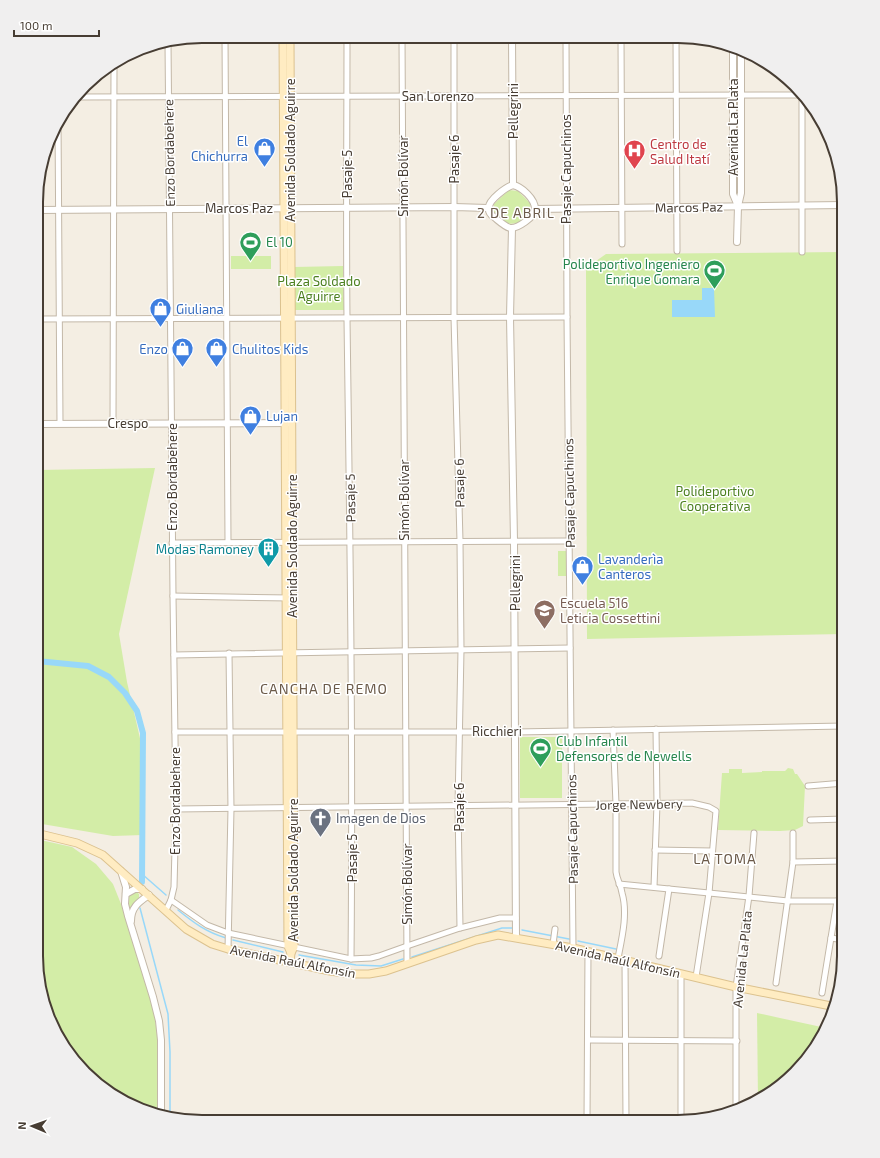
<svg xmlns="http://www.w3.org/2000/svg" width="880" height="1158" font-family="'Exo 2',sans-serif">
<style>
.green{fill:#d3eda7}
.water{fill:#98d8f9}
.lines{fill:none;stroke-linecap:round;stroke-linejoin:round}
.stream{stroke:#98d8f9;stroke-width:1.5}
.canal{stroke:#98d8f9;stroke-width:6}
.minor-casing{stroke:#c3b8a8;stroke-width:7}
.tertiary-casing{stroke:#c3b8a8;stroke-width:8}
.secondary-casing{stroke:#dcc28f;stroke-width:9}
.minor{stroke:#fff;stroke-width:5}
.tertiary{stroke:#fff;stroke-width:6}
.secondary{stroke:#ffecc2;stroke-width:7}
.labels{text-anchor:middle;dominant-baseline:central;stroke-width:3;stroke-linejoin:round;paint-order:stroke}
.street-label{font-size:13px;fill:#473d33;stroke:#fff}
.shop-label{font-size:13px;fill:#366cbe;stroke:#fff;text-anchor:start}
.health-label{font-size:13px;fill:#be3a42;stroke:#fff;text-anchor:start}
.leisure-label{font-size:13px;fill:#27864d;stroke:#fff;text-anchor:start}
.park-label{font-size:13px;fill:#4b7f1f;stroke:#fff}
.culture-label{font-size:13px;fill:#0d838f;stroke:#fff;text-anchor:end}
.education-label{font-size:13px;fill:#785e54;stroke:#fff;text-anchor:start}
.worship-label{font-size:13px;fill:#5b616d;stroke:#fff;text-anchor:start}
.neighbourhood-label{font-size:14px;letter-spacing:1px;fill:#6b5a49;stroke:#fff}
.rim{fill:none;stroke:#473d33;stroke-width:2}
</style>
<rect width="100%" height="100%" fill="#f4eee3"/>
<g class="green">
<path d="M 509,190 L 518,191 L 530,203 L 530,212 L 519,223 L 508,224 L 494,212 L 494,204 Z"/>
<path d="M 844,252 L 844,634 L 587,639 L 586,268 L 606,254 Z"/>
<rect x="231" y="256" width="40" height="13"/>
<path d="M 343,266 L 344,310 L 294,310 L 294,267 Z"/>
<path d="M 155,468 L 119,634 L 127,682 L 142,747 L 143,835 L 113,836 L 36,823 L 37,470 Z"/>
<rect x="558" y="551" width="10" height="25"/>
<rect x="520" y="737" width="42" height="61"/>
<path d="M 788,768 L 793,769 L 795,774 L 797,774 L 805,786 L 803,826 L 795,830 L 780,831 L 718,830 L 722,773 L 729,773 L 729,769 L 742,769 L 742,773 L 762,772 L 762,771 L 785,771 Z"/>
<path d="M 36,839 L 72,847 L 96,864 L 113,884 L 121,904 L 150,997 L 155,1019 L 158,1042 L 157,1112 L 109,1094 L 77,1066 L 53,1030 L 36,956 Z"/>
<path d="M 136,892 L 139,894 L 139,898 L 129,909 L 128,909 L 128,900 L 130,894 Z"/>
<path d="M 757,1013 L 826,1028 L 816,1049 L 788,1081 L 758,1101 Z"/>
</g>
<path class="water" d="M 702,288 L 714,288 L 715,317 L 672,317 L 672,300 L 702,300 Z"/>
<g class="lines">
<g class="stream">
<path d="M 142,874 L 166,895"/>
<path d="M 140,908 L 168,1014 L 170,1052 L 170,1117"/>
<path d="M 178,910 C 194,923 206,932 226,938"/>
<path d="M 522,930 L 569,939"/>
<path d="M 233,940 L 283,952"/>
<path d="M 578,941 L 616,949"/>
<path d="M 299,955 L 356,965 L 381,966 L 403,959"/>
<path d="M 412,957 L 502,928 L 513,928"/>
</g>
<path class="canal" d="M 37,661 L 88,666 L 109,677 L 125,693 L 137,711 L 143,733 L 142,882"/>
<defs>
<g id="minor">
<path d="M 225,36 L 228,542"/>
<path d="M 347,36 C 347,131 346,225 347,319 C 350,533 353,746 351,959"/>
<path d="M 402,37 C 403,346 404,655 407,964"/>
<path d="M 454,37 L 454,317 L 460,541 L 461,650 L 458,806 L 460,928"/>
<path d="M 566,37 L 567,317 L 573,948"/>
<path d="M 621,37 L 622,244"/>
<path d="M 676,37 L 677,251"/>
<path d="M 76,97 L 799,95"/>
<path d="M 58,120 L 60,423"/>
<path d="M 802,252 L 802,99"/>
<path d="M 37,319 L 567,317"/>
<path d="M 113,423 L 114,65"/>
<path d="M 172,543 L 569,541"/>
<path d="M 173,596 L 290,598"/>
<path d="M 174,655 L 570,648"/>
<path d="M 613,730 L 616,804 L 616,872 C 617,880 621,885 622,893 C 628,913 622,938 618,958"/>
<path d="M 175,732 L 516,732 L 844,726"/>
<path d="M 808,786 L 844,783"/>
<path d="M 176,809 L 692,803 L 709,807 L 716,811 L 709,893 L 696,977"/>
<path d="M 810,820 L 844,819"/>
<path d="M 655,850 L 712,851"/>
<path d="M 793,862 L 844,861"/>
<path d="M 619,884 L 788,901 L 844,901"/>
<path d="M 654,887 L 657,804 L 656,729"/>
<path d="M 171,900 L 207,925 L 228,933 L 351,959 L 371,958 L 379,956 L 407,946 L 460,928 L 500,918 L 516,918"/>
<path d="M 166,910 L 171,900 L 174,887 L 176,809 L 173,596 L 168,42"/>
<path d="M 831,938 L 844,940"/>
<path d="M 553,944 L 555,929"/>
<path d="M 228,949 L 231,809 L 229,653"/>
<path d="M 659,956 L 669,889"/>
<path d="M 625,960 L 626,1122"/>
<path d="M 681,974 L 681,1121"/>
<path d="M 776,983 L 793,862 L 793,833"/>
<path d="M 822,993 L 837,901"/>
<path d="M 588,1040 L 737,1041"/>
<path d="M 736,1108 L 736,987 L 749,896 L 754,833"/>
<path d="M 587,1118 L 697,1118"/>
<path d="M 587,1122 L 588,951"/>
</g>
<g id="tertiary">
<path d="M 512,37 L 513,185"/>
<path d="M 733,46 L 733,194 L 738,206"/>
<path d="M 513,185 C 522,187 535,199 535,209 C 535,217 517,229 510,228 C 504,226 499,221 494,217 C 491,215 488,212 489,207 C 489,200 506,187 513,185 Z"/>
<path d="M 535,209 L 844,205"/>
<path d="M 37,210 L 454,207 L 488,208"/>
<path d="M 512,228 L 510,317 L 514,541 L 516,938"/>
<path d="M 737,242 L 738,206 L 741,193 L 741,48"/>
<path d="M 37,424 L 289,423"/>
<path d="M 121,871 L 126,887 L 125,904 L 128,916 L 153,997 L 159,1021 L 161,1040 L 161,1113"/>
<path d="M 126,894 L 135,889 L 142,889"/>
<path d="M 131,921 C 131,907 139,902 149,895"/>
</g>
<g id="secondary">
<path d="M 283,36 L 288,946 L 291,953 L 290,962"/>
<path d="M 290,36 L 294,947 L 291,953"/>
<path d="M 36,833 L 77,843 L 103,855 L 186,929 L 212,944 L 228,949 L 330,971 L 352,974 L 369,974 L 386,971 L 476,940 L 498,935 L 573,948 L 736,987 L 836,1007"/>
</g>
</defs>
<use href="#minor" class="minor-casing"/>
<use href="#tertiary" class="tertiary-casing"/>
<use href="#secondary" class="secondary-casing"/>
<use href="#minor" class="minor"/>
<use href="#tertiary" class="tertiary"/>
<use href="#secondary" class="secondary"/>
</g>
<defs>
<symbol id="shop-pin" viewBox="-11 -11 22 30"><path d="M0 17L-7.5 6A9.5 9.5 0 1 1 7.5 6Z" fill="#3f7fe0" stroke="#fff"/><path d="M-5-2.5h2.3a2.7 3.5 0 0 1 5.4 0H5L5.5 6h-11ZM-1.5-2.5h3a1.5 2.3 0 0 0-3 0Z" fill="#fff"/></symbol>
<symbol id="hospital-pin" viewBox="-11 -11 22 30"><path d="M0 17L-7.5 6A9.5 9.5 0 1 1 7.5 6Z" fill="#e0444e" stroke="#fff"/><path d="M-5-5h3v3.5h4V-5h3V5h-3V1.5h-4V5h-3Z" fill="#fff"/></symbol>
<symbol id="stadium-pin" viewBox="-11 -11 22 30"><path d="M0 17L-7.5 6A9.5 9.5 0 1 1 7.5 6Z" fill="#2e9e5b" stroke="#fff"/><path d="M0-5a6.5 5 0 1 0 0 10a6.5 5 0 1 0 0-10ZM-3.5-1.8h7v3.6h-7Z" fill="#fff"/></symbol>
<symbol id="building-pin" viewBox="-11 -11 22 30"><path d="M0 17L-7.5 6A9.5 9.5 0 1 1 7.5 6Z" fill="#0f9aa8" stroke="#fff"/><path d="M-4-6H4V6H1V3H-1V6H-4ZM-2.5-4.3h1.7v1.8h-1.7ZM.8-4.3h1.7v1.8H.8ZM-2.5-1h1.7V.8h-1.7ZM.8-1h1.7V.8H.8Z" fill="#fff"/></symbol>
<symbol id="school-pin" viewBox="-11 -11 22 30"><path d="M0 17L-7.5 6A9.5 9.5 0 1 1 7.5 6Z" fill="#8d6e63" stroke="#fff"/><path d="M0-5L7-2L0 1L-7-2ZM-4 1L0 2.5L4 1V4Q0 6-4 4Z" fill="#fff"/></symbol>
<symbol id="church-pin" viewBox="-11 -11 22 30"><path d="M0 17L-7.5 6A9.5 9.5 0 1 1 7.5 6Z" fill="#6b7280" stroke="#fff"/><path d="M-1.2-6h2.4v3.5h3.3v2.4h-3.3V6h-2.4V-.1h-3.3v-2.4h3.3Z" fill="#fff"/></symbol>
</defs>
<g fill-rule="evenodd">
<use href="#shop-pin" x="252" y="136" width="25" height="34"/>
<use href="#hospital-pin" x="622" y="138" width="25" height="34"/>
<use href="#stadium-pin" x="238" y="230" width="25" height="34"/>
<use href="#stadium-pin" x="702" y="258" width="25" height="34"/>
<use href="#shop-pin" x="148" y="296" width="25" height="34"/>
<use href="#shop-pin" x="170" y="336" width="25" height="34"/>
<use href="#shop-pin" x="204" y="336" width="25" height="34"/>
<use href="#shop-pin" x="238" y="404" width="25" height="34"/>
<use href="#building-pin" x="256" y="536" width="25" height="34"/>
<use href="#shop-pin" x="570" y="554" width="25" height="34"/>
<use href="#school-pin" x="532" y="598" width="25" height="34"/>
<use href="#stadium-pin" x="528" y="736" width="25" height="34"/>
<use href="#church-pin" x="308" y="806" width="25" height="34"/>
</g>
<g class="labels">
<g class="street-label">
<text x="438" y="96">San Lorenzo</text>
<text transform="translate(513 111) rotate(-90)">Pellegrini</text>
<text transform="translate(733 127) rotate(-90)">Avenida La Plata</text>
<text transform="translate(290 150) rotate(-90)">Avenida Soldado Aguirre</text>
<text transform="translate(169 153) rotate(-91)">Enzo Bordabehere</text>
<text transform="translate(454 159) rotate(-90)">Pasaje 6</text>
<text transform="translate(566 169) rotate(-90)">Pasaje Capuchinos</text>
<text transform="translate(347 174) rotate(-90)">Pasaje 5</text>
<text transform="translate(403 176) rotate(-90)">Simón Bolívar</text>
<text transform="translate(689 207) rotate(-1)">Marcos Paz</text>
<text x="239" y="208">Marcos Paz</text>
<text x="128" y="423">Crespo</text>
<text transform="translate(172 477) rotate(-90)">Enzo Bordabehere</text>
<text transform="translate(459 483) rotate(-91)">Pasaje 6</text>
<text transform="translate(569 493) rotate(-91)">Pasaje Capuchinos</text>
<text transform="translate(350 498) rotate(-91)">Pasaje 5</text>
<text transform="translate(404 500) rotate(-90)">Simón Bolívar</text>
<text transform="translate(292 546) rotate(-90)">Avenida Soldado Aguirre</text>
<text transform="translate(515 583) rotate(-90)">Pellegrini</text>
<text x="497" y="731">Ricchieri</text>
<text transform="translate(175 801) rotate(-90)">Enzo Bordabehere</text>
<text transform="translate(639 804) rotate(-1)">Jorge Newbery</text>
<text transform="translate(459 807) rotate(-90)">Pasaje 6</text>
<text transform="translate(572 829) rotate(-91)">Pasaje Capuchinos</text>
<text transform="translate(352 858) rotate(-90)">Pasaje 5</text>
<text transform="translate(293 870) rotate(-90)">Avenida Soldado Aguirre</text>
<text transform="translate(407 884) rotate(-90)">Simón Bolívar</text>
<text transform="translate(618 959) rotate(13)">Avenida Raúl Alfonsín</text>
<text transform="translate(742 959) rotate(-84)">Avenida La Plata</text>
<text transform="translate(293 961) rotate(11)">Avenida Raúl Alfonsín</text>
</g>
<g class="shop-label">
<text x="248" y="141" text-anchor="end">El<tspan x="248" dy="15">Chichurra</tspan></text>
<text x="176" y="309">Giuliana</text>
<text x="168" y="349" text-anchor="end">Enzo</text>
<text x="232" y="349">Chulitos Kids</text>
<text x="266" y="416">Lujan</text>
<text x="598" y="559">Lavanderìa<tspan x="598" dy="15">Canteros</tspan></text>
</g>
<g class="health-label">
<text x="650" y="144">Centro de<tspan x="650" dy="15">Salud Itatí</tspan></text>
</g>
<g class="leisure-label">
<text x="266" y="242">El 10</text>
<text x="700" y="264" text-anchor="end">Polideportivo Ingeniero<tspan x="700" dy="15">Enrique Gomara</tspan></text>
<text x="556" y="741">Club Infantil<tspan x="556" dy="15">Defensores de Newells</tspan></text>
</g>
<g class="park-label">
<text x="319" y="281">Plaza Soldado<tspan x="319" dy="15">Aguirre</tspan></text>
<text x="715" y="491">Polideportivo<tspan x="715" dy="15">Cooperativa</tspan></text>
</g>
<g class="culture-label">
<text x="254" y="549">Modas Ramoney</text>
</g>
<g class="education-label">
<text x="560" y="603">Escuela 516<tspan x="560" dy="15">Leticia Cossettini</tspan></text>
</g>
<g class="worship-label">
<text x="336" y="818">Imagen de Dios</text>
</g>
<g class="neighbourhood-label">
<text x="516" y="212">2 DE ABRIL</text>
<text x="324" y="688">CANCHA DE REMO</text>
<text x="725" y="858">LA TOMA</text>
</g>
</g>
<path d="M0 0H880V1158H0ZM202 43H678A159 159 0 0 1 837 202V956A159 159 0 0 1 678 1115H202A159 159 0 0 1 43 956V202A159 159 0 0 1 202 43Z" fill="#f0efef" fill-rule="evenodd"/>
<path class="rim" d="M202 43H678A159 159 0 0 1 837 202V956A159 159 0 0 1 678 1115H202A159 159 0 0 1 43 956V202A159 159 0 0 1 202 43Z"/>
<g transform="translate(32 1126) rotate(272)" stroke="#ffffff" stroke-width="3" paint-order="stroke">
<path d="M0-3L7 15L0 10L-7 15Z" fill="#473d33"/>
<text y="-6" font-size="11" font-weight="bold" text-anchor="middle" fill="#473d33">N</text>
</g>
<path d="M14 30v6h85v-6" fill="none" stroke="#473d33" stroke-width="2"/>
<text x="20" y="30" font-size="12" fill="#473d33" stroke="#ffffff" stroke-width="3" paint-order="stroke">100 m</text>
</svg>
